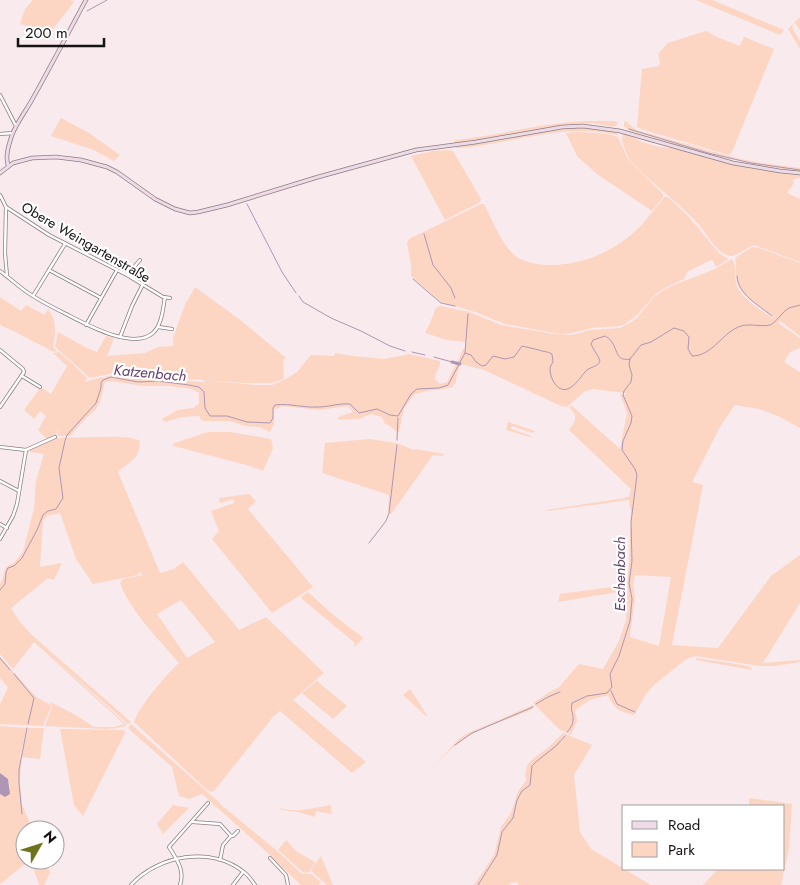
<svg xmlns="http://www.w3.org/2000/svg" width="800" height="885" font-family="Jost,sans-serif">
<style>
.green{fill:#fcd6c3;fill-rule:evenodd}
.water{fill:#ae96b4}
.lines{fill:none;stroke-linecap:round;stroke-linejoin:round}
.stream{stroke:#ae96b4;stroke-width:1}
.canal{stroke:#ae96b4;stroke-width:3}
.street-casing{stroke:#8b7e81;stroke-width:4}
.secondary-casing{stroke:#8b7e81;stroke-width:4.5}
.street{stroke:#fff;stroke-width:2.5}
.secondary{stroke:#efdae7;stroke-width:3}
.labels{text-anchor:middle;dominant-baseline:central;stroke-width:4.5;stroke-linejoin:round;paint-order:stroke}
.street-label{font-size:14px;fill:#171213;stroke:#fff}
.water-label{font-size:15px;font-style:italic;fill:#65426d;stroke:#fff}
</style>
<rect width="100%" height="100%" fill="#f8eaed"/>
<g class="green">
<path d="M 33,0 L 71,0 L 74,2 L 52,30 L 47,40 L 41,29 L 20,24 L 25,9 Z"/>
<path d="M 696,0 L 712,0 L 784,30 L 780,35 Z"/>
<path d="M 800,17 L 800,30 L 795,23 L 792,26 L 794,31 L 800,41 L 800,49 L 788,29 Z"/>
<path d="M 706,31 L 717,37 L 740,46 L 744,37 L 774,49 L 732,152 L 729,155 L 644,130 L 637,127 L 642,69 L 659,66 L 660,61 L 658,54 L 668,43 Z"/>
<path d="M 61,118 L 89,133 L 120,155 L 114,161 L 94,150 L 51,136 Z"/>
<path d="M 586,121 L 616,121 L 618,123 L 616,126 L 613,127 L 591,123 L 561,125 L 488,139 L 454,143 L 454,141 L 456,140 C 500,135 542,123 586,121 Z"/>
<path d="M 626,121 L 636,130 L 740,159 L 762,163 L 800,168 L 800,171 C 741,165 687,147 630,131 L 624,126 L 624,122 Z"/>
<path d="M 564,128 C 581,128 603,127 619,134 L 617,135 C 571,123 518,141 471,147 L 457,148 L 455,147 Z"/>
<path d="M 577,132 C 591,133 605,132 618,137 L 628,159 L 663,194 L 663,197 L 652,211 L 597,174 L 577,156 L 566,133 Z"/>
<path d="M 623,134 L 628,135 L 642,142 L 660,147 L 681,149 L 767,170 L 800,175 L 800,178 L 794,179 L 793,182 L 794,183 L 787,193 L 800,199 L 800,262 L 754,245 C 747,247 736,257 730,256 C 716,253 709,236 700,226 C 679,202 651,184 630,160 C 626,153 620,141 623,134 Z"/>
<path d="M 448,150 L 453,151 L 481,199 L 479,203 L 445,220 L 411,156 L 433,151 Z"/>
<path d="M 664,197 L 668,197 L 688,216 L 719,253 L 728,259 L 727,260 L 716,267 L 713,261 L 711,260 L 687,272 L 684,279 L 667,287 L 657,293 L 637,315 L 625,324 L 620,326 L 592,328 L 572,333 L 562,334 L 554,333 L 505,324 L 475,312 L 441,302 L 411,276 L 411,264 L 407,243 L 409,239 L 481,204 L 484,204 C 492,220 501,242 513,254 C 522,262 534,264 546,265 C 577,266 607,255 631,235 C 644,224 654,210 664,197 Z"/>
<path d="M 752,247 L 759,248 L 800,263 L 800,336 L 780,321 L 778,323 L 800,338 L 800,348 L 790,352 L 784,362 L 800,372 L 800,428 L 778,416 L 759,409 L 735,405 L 721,425 L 692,482 L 703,485 L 672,645 L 718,648 L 771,576 L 800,555 L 800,603 L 763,663 L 800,660 L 800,662 L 775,666 L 760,666 L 696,656 L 689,658 L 685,660 L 654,685 L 646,694 L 634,715 C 619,711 615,710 608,695 L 590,700 L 575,710 L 577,721 L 571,735 L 559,729 L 533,703 L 548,693 L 559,687 L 579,664 L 603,669 L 619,641 L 626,620 L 627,592 L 612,593 L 558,602 L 560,594 L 627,585 L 629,563 L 631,512 L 629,500 L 548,511 L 546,510 L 625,498 L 625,497 L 629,497 L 631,489 L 569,430 C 576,420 578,417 570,408 L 571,405 L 620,449 L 627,413 L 620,394 L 625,395 L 626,393 L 593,389 L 585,391 L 567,407 L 561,406 L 484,370 L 457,363 L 463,349 L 465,349 L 465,342 L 447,340 L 425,333 L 429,325 L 436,308 L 440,306 L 469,312 L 501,325 L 554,334 L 572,335 L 590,330 L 620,328 L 628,324 L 636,319 L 654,297 L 665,289 L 676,284 L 713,270 L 732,259 C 737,266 734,274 736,283 C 739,297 762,311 773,318 L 774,317 C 764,310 743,297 738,285 C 735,277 737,266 735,258 ZM 635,575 L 671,577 L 659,646 L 630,637 L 635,597 L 633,584 Z"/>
<path d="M 195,287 L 239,319 L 286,358 L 283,360 L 284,379 L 272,383 L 244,383 L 118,374 L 109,374 L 90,378 L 55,347 L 58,332 L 87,348 L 97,352 L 106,336 L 114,338 L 107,356 L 145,353 L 158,347 L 173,346 L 173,338 L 186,302 L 188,300 Z"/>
<path d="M 0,297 L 21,311 L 26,305 L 45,315 L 48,309 C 57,323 56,331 53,347 L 58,353 L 59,352 L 75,366 L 87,378 L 85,382 L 102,377 L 102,378 L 113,375 L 203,382 L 207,387 L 203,380 L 256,385 L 272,385 L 284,380 L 297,372 L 311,355 L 334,356 L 335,353 L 353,356 L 384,359 L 409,354 L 440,361 C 441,368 435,372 435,379 L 440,384 L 447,382 L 456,364 L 460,365 L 456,379 L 456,382 L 452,387 L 444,389 L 427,391 L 415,394 L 404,408 L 399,432 C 393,431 392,425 385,424 L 382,417 L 371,414 L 359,419 L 355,419 L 338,420 L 338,417 L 353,412 L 348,406 L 319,410 L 282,406 L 279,408 L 274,409 L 274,424 L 270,432 L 259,427 L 245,426 L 230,421 L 205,421 L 201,420 L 199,416 L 182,417 L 165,422 L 162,419 L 178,410 L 193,408 L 199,404 L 199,393 L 192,389 L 170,386 L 143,386 L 111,381 L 105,382 L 100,402 L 96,409 L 85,419 L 70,436 L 59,436 L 57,435 L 59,428 L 55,436 L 47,439 L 38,430 L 46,416 L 40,411 L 34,419 L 24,410 L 41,387 L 51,394 L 67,366 L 53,353 L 58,352 L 52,351 L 13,331 L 2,326 L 0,324 Z"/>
<path d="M 508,422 L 535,431 L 533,433 L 512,426 L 511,429 L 529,435 L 533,438 L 506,430 Z"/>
<path d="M 208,432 L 231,432 L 271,439 L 273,448 L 263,471 L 250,466 L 174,446 L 173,444 L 175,443 Z"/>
<path d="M 95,437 C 107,437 130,435 140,441 C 139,461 131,460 118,472 L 160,573 L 174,569 L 183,562 L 239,630 L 266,617 L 324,673 L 293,700 L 366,762 L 352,773 L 280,711 L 289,703 L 273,717 L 214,791 L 212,792 L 207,790 L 134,722 C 140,705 165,676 179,663 C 158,638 132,614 120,583 L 123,579 L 143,575 L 139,572 L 138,575 L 93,584 L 76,559 L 60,513 L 47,516 L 43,521 L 40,567 L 62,563 L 54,580 L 48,578 L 11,608 L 20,622 L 32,635 L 131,722 L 128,724 L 45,650 L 127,725 L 118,728 L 105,729 L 45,726 L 52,707 L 50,702 L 74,714 L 94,727 L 114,727 L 124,724 L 34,642 L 13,669 L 0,654 L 0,584 L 2,580 L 6,567 L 14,563 L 23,552 L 34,508 L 36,481 L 44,454 L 30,452 L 30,449 L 55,438 ZM 181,600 L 215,642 L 187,658 L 157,614 Z"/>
<path d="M 370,439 L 396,443 L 414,450 L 415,449 L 444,454 L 443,456 L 433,455 L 391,514 L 388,514 L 389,495 L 322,473 L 325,443 Z"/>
<path d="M 249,494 L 256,501 L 248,509 L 313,587 L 272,613 L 212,539 L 219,531 L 211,511 L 234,503 L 233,499 L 220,503 L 219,498 Z"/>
<path d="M 308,592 L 331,613 L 363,638 L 353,649 L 355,646 L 354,642 L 302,599 L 302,596 Z"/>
<path d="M 0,657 L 36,697 L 51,705 L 51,707 L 43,726 L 0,724 L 0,705 L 8,687 L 0,678 Z"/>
<path d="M 696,658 L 749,666 L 752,670 L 696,660 Z"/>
<path d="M 317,681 L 347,706 L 333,719 L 302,693 Z"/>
<path d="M 410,689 L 427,715 L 426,716 L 403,695 Z"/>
<path d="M 533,705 L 534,706 L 531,710 C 511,718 483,727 465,738 C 452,747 441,759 430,770 L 460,738 L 468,733 Z"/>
<path d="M 131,724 L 132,725 L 220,803 L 220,804 L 276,850 L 302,874 L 311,874 L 321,882 L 318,885 L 301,885 L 258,844 L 202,794 L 189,799 L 179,796 L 172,767 L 130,730 L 128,728 Z"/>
<path d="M 0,726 L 27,728 L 20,756 L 21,757 L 28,728 L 44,728 L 40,759 L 21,757 L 20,784 L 22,805 L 33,830 L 25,830 L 25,860 L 45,860 L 50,873 L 44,885 L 38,885 L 39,884 L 30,860 L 0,884 L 0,794 L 5,797 L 10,788 L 8,779 L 0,773 Z"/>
<path d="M 60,729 L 124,730 L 125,733 L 83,816 L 74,805 Z"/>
<path d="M 563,733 L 592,745 L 574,775 L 580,832 L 591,849 L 651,885 L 518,885 L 518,882 L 511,883 L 509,885 L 474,885 L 494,855 L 501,827 L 511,813 L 518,791 L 526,781 C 523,762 532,760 545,750 C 551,745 557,739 563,733 Z"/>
<path d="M 749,798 L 792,804 L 789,849 L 781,885 L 703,885 L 718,869 L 784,869 L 784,806 L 749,806 Z"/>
<path d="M 173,805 L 189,808 L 163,834 L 157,824 Z"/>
<path d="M 331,805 L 332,814 L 316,811 L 315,817 L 298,812 L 282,810 L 277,807 C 293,814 314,808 331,805 Z"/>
<path d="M 286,840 L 296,851 L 315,862 L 309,872 L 304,873 L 278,850 Z"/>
<path d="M 321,856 L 333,885 L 327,885 L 311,871 L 313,866 Z"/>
</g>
<path class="water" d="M 0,773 L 8,779 L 10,794 L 5,797 L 0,794 Z"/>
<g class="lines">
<g class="stream">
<path d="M 87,11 L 107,0"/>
<path d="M 629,129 L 708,153 L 751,163 L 800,170"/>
<path d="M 642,139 L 653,142"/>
<path d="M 247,204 L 282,272 L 296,293"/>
<path d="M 424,234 L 433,265 L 451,288 L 455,298"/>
<path d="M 737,276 C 738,295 759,305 772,316"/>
<path d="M 413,279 L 441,303 L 455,306"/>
<path d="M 299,296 L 303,302 L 331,318 L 361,331 L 390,346 L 405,351"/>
<path d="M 412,352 L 425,355"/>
<path d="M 465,353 L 468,314"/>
<path d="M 434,357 L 452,362"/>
<path d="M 397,440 L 398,418"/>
<path d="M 369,543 L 386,521 L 389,513 L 397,445"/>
<path d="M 0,590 L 5,584 L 6,572 L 8,568 L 14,566 L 22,558 L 37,530 L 43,515 L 48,511 L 56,509 L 63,498 L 59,468 L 65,441 L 67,435 L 96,403 L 101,388 L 101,383 L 103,380 L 111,377 L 138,382 L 158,381 L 189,385 L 199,387 L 204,392 L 205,408 L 210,416 L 227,416 L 247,422 L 270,423 L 273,418 L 273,408 L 275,405 C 289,403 304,408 318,407 C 329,407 339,403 350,404 L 359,413 L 377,409 L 390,415 L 398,416 L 411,394 L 417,389 L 439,388 L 448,385 L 465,353 L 471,355 L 476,362 L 482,366 L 486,365 L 493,356 L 505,359 L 514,357 L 522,346 C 528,347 533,349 539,350 C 544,352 547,351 552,354 C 552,355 553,361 553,362 C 552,364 550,366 550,369 C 550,374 552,380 555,384 C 567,399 578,380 585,372 C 590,366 597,368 600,361 C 598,354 593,350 591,344 L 593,340 L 605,336 C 607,337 610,339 611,341 C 618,349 615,362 630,359"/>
<path d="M 0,658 L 10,670"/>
<path d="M 14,674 L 34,698 L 28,724"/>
<path d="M 611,691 L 617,704 L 635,712"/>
<path d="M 536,704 L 548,697 L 560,692"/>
<path d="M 567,732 C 570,729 573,725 573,720 C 574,713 570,712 572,703 L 587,696 L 607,693 L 612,687 L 610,674 L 619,656 L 630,621 L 632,599 L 629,583 L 632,561 L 631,522 L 637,475 L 635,469 L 622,450 L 623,441 L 631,423 L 632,416 L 623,395 L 624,391 L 631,382 L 632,375 L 629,365 L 630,359 L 641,345 L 651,342 L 674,328 L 684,331 L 689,337 L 688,349 L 692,356 C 713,356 722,332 741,326 C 750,323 767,328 772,324 C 778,320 782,312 789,308 C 792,307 797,306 800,305"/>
<path d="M 455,745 L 472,733 L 533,707"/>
<path d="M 22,814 L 19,783 L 19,770 L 27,728"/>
<path d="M 478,885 L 497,855 L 502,832 L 513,818 L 517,800 L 522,791 L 530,785 L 532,766 L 537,761 L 556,746 L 565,736"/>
</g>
<path class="canal" d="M 452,362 L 460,364"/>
<defs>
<g id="street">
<path d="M 0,95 L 16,126"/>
<path d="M 0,134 L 13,133"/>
<path d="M 0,195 L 6,207 L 49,235 L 127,275 L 163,297 L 170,298"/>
<path d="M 6,207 L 5,253 L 7,276"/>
<path d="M 49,270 L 101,298"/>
<path d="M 0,271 C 8,277 16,284 24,290 C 36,299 50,306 64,313 C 84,323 132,351 153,333 C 162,325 163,308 165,297"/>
<path d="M 127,275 L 140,260"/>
<path d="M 33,296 L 65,244"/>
<path d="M 86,325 L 117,270"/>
<path d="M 158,327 L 172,329"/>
<path d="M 120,337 L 132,306 L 142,286"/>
<path d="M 0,350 L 23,369 L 24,372 L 0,407"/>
<path d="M 22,376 L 40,387"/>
<path d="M 0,447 L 26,450 L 55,437"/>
<path d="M 0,481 L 19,491"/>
<path d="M 0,524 L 7,528"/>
<path d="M 0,539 L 13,516 L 17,504 L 26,450"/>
<path d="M 193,822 L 220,824 L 231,836"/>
<path d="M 270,858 L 286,875 L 288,885"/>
<path d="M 220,860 L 223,845 L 231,836 L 233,836 L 238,831"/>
<path d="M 131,885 C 158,855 212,845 245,873 C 249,876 252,881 255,885"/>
<path d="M 180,885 C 185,870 177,860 169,847 L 208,803"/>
<path d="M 233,885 L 243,872"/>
</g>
<g id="secondary">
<path d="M 8,165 C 5,156 9,144 12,135 C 17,122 26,111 33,98 C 51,66 68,33 86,0"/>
<path d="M 0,173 L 13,163 L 32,158 L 56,157 L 81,160 L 107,167 L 117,172 L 155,199 L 175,209 L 190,213 L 198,212 L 227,205 L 318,177 L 416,150 L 476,142 L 562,127 L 583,126 L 620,131 L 733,163 L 780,171 L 800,173"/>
</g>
</defs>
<use href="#street" class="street-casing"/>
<use href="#secondary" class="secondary-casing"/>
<use href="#street" class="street"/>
<use href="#secondary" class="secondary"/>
</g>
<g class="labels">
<g class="street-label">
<text transform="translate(86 242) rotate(30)">Obere Weingartenstraße</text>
</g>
<g class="water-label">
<text transform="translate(150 373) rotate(5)">Katzenbach</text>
<text transform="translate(620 574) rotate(-90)">Eschenbach</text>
</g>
</g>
<rect x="622" y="805" width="162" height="65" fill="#ffffff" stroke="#a2a0a1"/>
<rect x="632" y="821" width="25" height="8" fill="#efdae7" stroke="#a2a0a1"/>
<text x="668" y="830" font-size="15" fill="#171213">Road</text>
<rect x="632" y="842" width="25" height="15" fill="#fcd6c3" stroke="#a2a0a1"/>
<text x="668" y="855" font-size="15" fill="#171213">Park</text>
<g transform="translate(40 845) rotate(51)"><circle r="24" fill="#ffffff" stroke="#a2a0a1"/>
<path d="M0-4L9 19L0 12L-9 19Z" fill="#6d731a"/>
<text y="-8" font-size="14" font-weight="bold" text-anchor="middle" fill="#171213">N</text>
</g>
<path d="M18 38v8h86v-8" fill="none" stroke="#171213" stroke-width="2.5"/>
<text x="25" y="38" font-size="15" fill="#171213" stroke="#ffffff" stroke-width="4" paint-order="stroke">200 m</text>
</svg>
